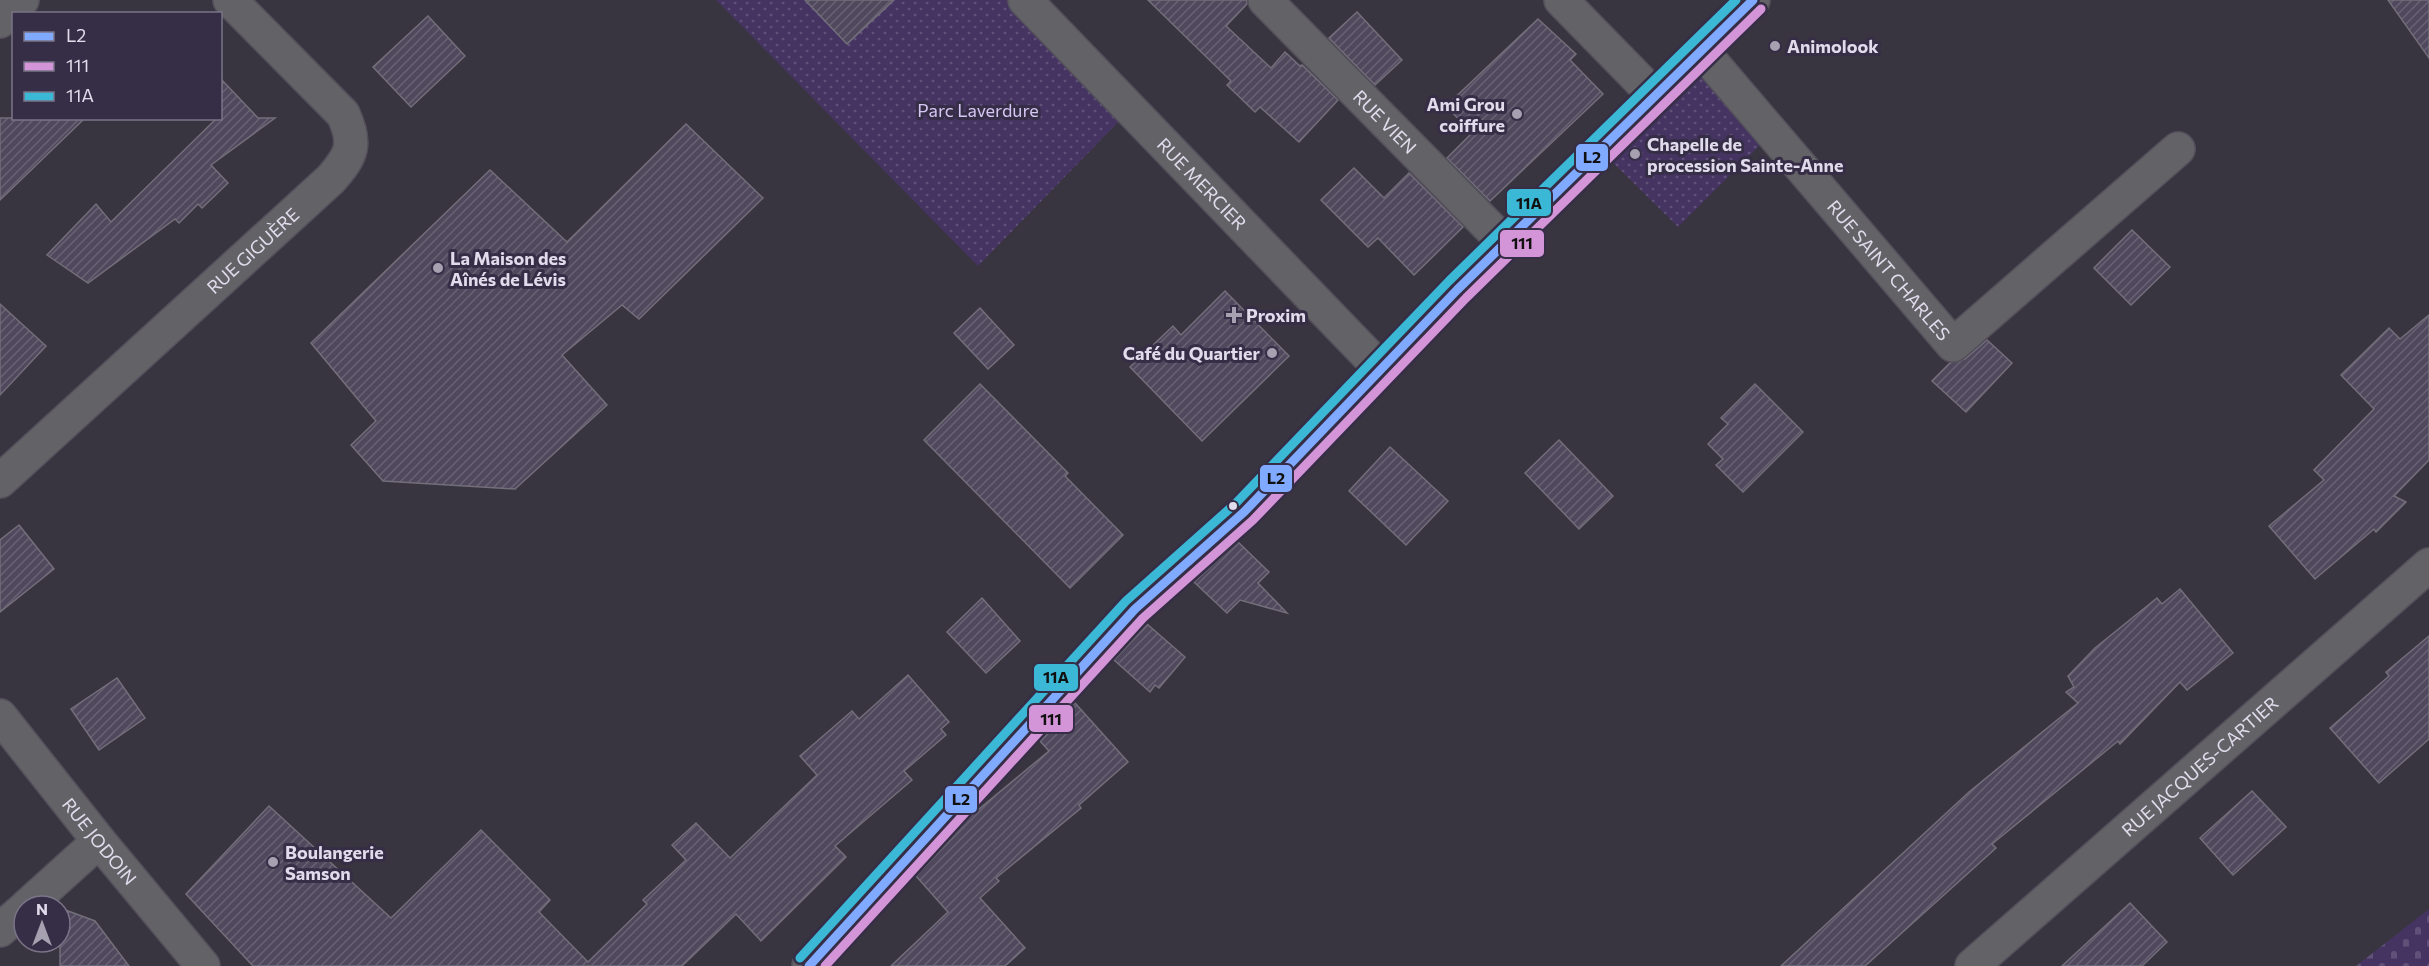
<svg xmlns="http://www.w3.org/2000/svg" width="2429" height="966" font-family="Commissioner,sans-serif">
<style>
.cemetery{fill:url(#cemetery-stones)}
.park{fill:url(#park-dots)}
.building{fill:url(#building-hatch);stroke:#726e7a;stroke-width:1.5}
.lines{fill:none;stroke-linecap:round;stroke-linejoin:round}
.minor-casing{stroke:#54505b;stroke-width:36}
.tertiary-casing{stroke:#54505b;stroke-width:36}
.minor{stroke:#636267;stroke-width:33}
.tertiary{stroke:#636267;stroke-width:33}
.bus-1-casing{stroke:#362e46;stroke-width:14}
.bus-2-casing{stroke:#362e46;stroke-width:14}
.bus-3-casing{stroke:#362e46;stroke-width:14}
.bus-1{stroke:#80aaff;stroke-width:9}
.bus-2{stroke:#d494d8;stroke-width:9}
.bus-3{stroke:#3ab8d5;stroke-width:9}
.poi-dot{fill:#a6a1b0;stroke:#362e46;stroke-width:2}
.bus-dot{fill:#e1dcec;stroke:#362e46;stroke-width:2}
.labels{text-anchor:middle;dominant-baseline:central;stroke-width:6;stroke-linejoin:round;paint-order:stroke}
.poi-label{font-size:18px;font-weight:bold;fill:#e1dcec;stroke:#362e46;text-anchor:start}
.park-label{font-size:18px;fill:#d5c6f3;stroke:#362e46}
.street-label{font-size:18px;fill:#e1dcec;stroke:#362e46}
.line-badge{stroke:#362e46;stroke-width:2}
.pale-badge-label{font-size:16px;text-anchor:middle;font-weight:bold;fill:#111}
</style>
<defs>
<pattern id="cemetery-stones" width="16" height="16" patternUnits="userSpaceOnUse" patternTransform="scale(1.5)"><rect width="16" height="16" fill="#453461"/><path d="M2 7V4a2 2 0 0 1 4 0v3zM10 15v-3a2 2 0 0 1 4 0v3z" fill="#605178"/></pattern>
<pattern id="park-dots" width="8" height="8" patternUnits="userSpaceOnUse" patternTransform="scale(1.5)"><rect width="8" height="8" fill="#453461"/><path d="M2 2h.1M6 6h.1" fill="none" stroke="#605178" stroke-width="1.8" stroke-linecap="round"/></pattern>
<pattern id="building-hatch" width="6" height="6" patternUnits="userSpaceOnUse" patternTransform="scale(1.5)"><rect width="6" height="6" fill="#50485d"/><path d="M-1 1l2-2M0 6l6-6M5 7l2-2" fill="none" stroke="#696274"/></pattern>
</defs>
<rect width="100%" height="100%" fill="#383440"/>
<path class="cemetery" d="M 2429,909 L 2429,966 L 2356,966 Z"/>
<g class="park">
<path d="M 716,0 L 1025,0 L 1130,110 L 978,266 Z"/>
<path d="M 1702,51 L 1771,134 L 1678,227 L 1600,150 Z"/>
</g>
<g class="building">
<path d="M 805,0 L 894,0 L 847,44 Z"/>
<path d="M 1148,0 L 1247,0 L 1247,4 L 1226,26 L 1271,68 L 1285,52 L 1300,66 L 1302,65 L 1338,100 L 1299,142 L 1260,107 L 1255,112 L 1227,85 L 1231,81 Z"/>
<path d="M 2388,0 L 2429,0 L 2429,58 Z"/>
<path d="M 1357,12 L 1402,60 L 1375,85 L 1329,38 Z"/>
<path d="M 428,16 L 465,56 L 411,107 L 373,67 Z"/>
<path d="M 1538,19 L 1576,54 L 1570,60 L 1603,94 L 1490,201 L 1447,158 L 1472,133 L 1446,106 Z"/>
<path d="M 220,78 L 258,118 L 275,118 L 211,165 L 228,183 L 202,208 L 198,204 L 179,223 L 175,219 L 88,283 L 47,255 L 96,204 L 111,222 L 217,118 L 220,118 Z"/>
<path d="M 0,118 L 85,118 L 0,200 Z"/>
<path d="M 686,124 L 763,198 L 639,319 L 622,305 L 562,355 L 607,405 L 515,489 L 383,481 L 351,445 L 376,421 L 311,343 L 490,170 L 567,242 Z"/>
<path d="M 1354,168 L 1384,198 L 1409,173 L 1463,227 L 1414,275 L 1378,238 L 1368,247 L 1321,200 Z"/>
<path d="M 2132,230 L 2170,267 L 2131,305 L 2094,268 Z"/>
<path d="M 1225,291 L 1289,356 L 1202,441 L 1130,367 L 1173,326 L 1181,335 Z"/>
<path d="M 0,304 L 46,346 L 0,395 Z"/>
<path d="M 980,308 L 1014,345 L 988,369 L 954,333 Z"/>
<path d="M 2429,315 L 2429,460 L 2394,496 L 2406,502 L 2376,532 L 2374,529 L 2315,579 L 2269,526 L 2324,480 L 2314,470 L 2374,409 L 2341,375 L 2389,328 L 2400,339 Z"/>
<path d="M 1987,340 L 2012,363 L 1966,412 L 1932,381 L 1950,363 L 1965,359 Z"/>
<path d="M 980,384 L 1068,473 L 1065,476 L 1123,535 L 1070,588 L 924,440 Z"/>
<path d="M 1755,384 L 1803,432 L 1743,492 L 1716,465 L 1723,459 L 1708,444 L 1728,424 L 1721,418 Z"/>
<path d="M 1559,440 L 1613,496 L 1579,529 L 1525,473 Z"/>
<path d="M 1390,447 L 1448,501 L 1406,545 L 1349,491 Z"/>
<path d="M 19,525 L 54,569 L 0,612 L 0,540 Z"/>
<path d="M 1238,542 L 1269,572 L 1258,583 L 1287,613 L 1240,600 L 1227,613 L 1194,582 Z"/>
<path d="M 2180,589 L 2233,653 L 2187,690 L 2180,682 L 2120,744 L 2118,741 L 1992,844 L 1996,848 L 1865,966 L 1781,966 L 1969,792 L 2078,703 L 2066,692 L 2074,687 L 2068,676 L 2095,648 L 2157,598 L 2162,604 Z"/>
<path d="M 982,598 L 1020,641 L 986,673 L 947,632 Z"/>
<path d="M 1147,624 L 1185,657 L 1159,688 L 1155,685 L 1150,692 L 1114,660 Z"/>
<path d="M 2429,636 L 2429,739 L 2379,783 L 2330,728 L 2389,676 L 2386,672 Z"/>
<path d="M 908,675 L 949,722 L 941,729 L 946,735 L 904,771 L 912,780 L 835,846 L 846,857 L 761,941 L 736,914 L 682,966 L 253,966 L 186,894 L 269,806 L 391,918 L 481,830 L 550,900 L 539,912 L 588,962 L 647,904 L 643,900 L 686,860 L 672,845 L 696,823 L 730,858 L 817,775 L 800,756 L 852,711 L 859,719 Z"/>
<path d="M 117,678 L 145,718 L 99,750 L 71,709 Z"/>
<path d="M 1075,703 L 1128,762 L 1079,805 L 1081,808 L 996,878 L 999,881 L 980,898 L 1025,948 L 1005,966 L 891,966 L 948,912 L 916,876 L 973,814 L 1049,751 L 1040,741 Z"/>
<path d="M 2252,791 L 2286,827 L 2233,875 L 2200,838 Z"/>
<path d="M 2130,903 L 2167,942 L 2142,966 L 2062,966 Z"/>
<path d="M 60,908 L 95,921 L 129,966 L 60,966 Z"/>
</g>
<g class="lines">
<defs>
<g id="minor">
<path id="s1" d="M 1025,0 L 1380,368"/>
<path id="s2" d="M 1265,0 L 1505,243"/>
<path d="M 1561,0 L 1655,96"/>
<path d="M 0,21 L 22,0"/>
<path id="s3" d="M 1702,51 L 1953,345 L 2178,149"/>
<path id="s4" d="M 0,481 L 331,179 C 352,155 357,144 343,114 L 230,0"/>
<path id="s5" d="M 0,716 L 99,841 L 203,966"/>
<path d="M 27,906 L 99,841"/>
<path d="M 0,930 L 24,909"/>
<path id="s6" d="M 1972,966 L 2429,565"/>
</g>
<path id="tertiary" d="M 809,966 L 1135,609 L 1244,512 L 1457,290 L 1753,0"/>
</defs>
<use href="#minor" class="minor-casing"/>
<use href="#tertiary" class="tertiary-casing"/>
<use href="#minor" class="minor"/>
<use href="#tertiary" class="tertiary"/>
<defs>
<path id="bus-1" d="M 809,966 L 1135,609 L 1244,512 L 1457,290 L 1753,0"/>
<path id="bus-2" d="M 825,966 L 1143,618 L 1253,520 L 1466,298 L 1761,9"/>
<path id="bus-3" d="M 800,958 L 1126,601 L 1236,503 L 1449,281 L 1736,0"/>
</defs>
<use href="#bus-1" class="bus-1-casing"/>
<use href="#bus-2" class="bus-2-casing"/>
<use href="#bus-3" class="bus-3-casing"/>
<use href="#bus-1" class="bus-1"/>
<use href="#bus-2" class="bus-2"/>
<use href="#bus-3" class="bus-3"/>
</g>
<g class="poi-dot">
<circle cx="1775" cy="46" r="6"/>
<circle cx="1517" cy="114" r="6"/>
<circle cx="1635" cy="154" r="6"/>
<circle cx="438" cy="268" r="6"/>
<path d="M1231 306h6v6h6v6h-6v6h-6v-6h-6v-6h6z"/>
<circle cx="1272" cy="353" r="6"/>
<circle cx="273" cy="862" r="6"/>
</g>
<circle class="bus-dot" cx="1233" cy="506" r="5"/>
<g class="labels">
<g class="poi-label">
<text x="1787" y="46">Animolook</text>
<text x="1505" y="104" text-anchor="end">Ami Grou<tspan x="1505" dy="21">coiffure</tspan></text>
<text x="1647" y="144">Chapelle de<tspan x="1647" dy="21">procession Sainte-Anne</tspan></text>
<text x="450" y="258">La Maison des<tspan x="450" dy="21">Aînés de Lévis</tspan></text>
<text x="1246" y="315">Proxim</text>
<text x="1260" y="353" text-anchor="end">Café du Quartier</text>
<text x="285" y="852">Boulangerie<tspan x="285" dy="21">Samson</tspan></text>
</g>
<g class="park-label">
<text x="978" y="110">Parc Laverdure</text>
</g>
<g class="street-label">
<text stroke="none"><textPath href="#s2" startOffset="171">RUE VIEN</textPath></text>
<text stroke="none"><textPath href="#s1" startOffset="255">RUE MERCIER</textPath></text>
<text stroke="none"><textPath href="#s4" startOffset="342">RUE GIGUÈRE</textPath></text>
<text stroke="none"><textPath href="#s3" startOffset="288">RUE SAINT CHARLES</textPath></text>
<text stroke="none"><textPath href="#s6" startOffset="303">RUE JACQUES-CARTIER</textPath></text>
<text stroke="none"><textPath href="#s5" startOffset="160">RUE JODOIN</textPath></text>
</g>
</g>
<g class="line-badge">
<rect x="1575" y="143" width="34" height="29" rx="6" fill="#80aaff"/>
<rect x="1506" y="188" width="46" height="29" rx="6" fill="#3ab8d5"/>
<rect x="1499" y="229" width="46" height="29" rx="6" fill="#d494d8"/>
<rect x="1259" y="464" width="34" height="29" rx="6" fill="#80aaff"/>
<rect x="1033" y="663" width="46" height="29" rx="6" fill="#3ab8d5"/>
<rect x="1028" y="704" width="46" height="29" rx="6" fill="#d494d8"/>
<rect x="944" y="785" width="34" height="29" rx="6" fill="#80aaff"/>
</g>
<g class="pale-badge-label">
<text x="1592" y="163">L2</text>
<text x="1529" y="209">11A</text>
<text x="1522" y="249">111</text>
<text x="1276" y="484">L2</text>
<text x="1056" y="683">11A</text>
<text x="1051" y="725">111</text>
<text x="961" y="805">L2</text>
</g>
<rect x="12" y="12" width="210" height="108" fill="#362e46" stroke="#7a7488" stroke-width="1.5"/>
<rect x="24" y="32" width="30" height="9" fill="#80aaff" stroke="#7a7488" stroke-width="1.5"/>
<text x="66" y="42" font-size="18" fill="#e1dcec">L2</text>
<rect x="24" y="62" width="30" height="9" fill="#d494d8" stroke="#7a7488" stroke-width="1.5"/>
<text x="66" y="72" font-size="18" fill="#e1dcec">111</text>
<rect x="24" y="92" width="30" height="9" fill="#3ab8d5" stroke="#7a7488" stroke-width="1.5"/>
<text x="66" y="102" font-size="18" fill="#e1dcec">11A</text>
<g transform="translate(42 924)"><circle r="28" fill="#362e46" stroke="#7a7488" stroke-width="1.5"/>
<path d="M0-4.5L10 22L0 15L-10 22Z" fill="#a6a1b0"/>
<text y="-9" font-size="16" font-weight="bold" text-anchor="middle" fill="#e1dcec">N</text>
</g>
</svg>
